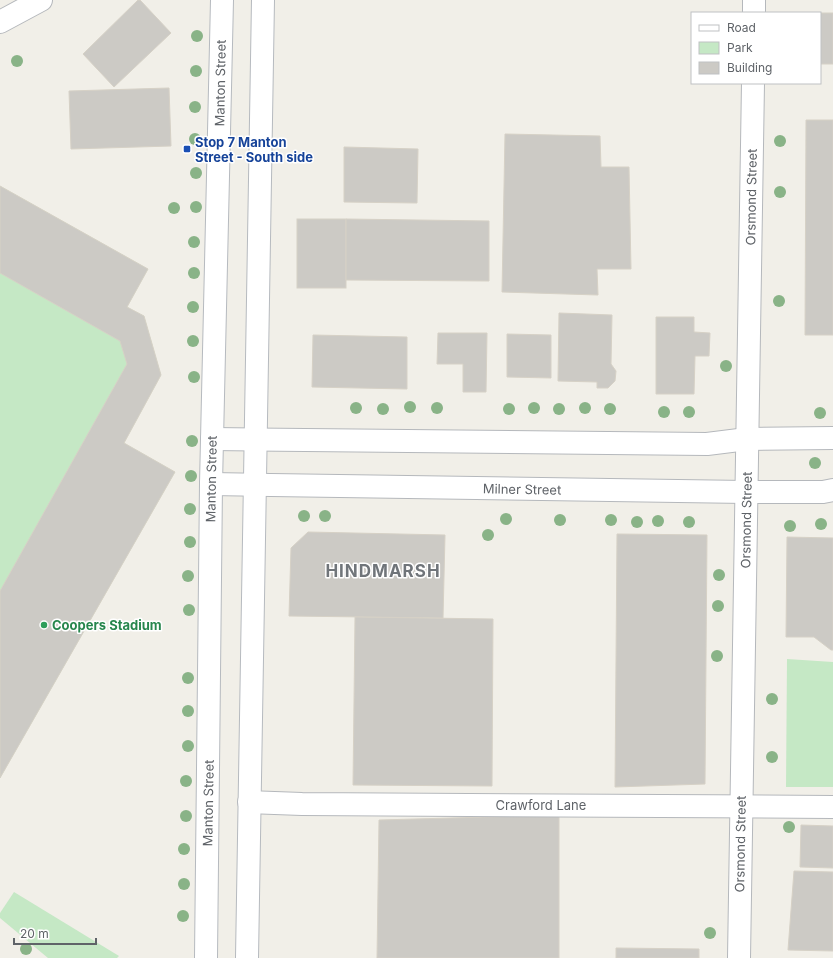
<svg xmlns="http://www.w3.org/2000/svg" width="833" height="958" font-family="Inter,sans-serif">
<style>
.green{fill:#c5e8c5}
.building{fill:#cccac5;stroke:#d6d1c6}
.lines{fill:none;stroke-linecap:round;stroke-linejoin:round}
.minor-casing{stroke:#b5b8bc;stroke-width:24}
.secondary-casing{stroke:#b6babf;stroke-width:24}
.minor{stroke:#fff;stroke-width:22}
.secondary{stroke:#fff;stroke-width:22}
.tree{fill:#89b387}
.transit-dot{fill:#1a4fb4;stroke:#fff;stroke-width:1.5}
.leisure-dot{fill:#2e9e5b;stroke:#fff;stroke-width:1.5}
.labels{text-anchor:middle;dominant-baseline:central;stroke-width:3;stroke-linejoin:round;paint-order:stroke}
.street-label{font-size:13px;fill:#5f6368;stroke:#fff}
.transit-label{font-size:13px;font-weight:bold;fill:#164399;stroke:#fff;text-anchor:start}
.leisure-label{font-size:13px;font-weight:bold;fill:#27864d;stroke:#fff;text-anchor:start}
.district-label{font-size:17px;font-weight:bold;letter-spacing:1px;fill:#70757a;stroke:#fff}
</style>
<rect width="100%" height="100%" fill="#f1efe8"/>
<g class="green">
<path d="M 0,186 L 148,269 L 127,307 L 144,316 L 161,375 L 124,443 L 175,472 L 0,778 Z"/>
<path d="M 787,659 L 833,662 L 833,787 L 786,787 Z"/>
<path d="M 14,892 L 119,956 L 117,958 L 48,958 L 0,918 L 0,913 Z"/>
</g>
<g class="building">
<path d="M 138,0 L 140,0 L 171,33 L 114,87 L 83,54 Z"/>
<rect x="820" y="13" width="13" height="51"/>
<path d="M 169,88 L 171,146 L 71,149 L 69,91 Z"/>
<path d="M 806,120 L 833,120 L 833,335 L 805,335 Z"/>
<path d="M 505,134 L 600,136 L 601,167 L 629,167 L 631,269 L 597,269 L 598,295 L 502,292 Z"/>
<path d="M 344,147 L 418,149 L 417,203 L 344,202 Z"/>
<path d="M 0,186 L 148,269 L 127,307 L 144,316 L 161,375 L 124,443 L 175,472 L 0,778 L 0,591 L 127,364 L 120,341 L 0,273 Z"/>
<rect x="297" y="219" width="49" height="69"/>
<path d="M 346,219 L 489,221 L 489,281 L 346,280 Z"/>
<path d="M 559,313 L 612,315 L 611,364 L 616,371 L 615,381 L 608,388 L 597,388 L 597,382 L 558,381 Z"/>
<path d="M 656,317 L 694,317 L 694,332 L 710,333 L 709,356 L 695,356 L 694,394 L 656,394 Z"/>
<path d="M 438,333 L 487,333 L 486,392 L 463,392 L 463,364 L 437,364 Z"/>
<path d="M 507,334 L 551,335 L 551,378 L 507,377 Z"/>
<path d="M 313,335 L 407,337 L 407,389 L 312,387 Z"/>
<path d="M 308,532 L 445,535 L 443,618 L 289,616 L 291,548 Z"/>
<path d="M 617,534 L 707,535 L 705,784 L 615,787 Z"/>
<path d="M 787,537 L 833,538 L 833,650 L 831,650 L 814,637 L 786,637 Z"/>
<path d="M 355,617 L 493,619 L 492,786 L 353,785 Z"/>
<path d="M 559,815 L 559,958 L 377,958 L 379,820 Z"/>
<path d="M 801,825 L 833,826 L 833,868 L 800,867 Z"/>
<path d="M 794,871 L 833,872 L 833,951 L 788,950 Z"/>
<path d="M 616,948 L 699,949 L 699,958 L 616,958 Z"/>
</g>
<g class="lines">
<defs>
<g id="minor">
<path d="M 754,13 L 754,0"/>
<path d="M 0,22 L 41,0"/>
<path d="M 212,439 L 707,444 L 747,439 L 833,438"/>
<path d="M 211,484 L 746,492 L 823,492 L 833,490"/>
<path d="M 249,802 L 302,804 L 833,807"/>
<path d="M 739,958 L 753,83"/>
</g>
<g id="secondary">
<path d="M 206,958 L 211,484 L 222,0"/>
<path d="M 247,958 L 263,0"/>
</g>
</defs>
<use href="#minor" class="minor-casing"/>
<use href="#secondary" class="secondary-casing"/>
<use href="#minor" class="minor"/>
<use href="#secondary" class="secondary"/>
</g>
<g class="tree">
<circle cx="197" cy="36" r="6"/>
<circle cx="17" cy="61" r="6"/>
<circle cx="196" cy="71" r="6"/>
<circle cx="195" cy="107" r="6"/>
<circle cx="195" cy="139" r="6"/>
<circle cx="780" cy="141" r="6"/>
<circle cx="196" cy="173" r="6"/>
<circle cx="780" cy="192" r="6"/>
<circle cx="196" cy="207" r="6"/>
<circle cx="174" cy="208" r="6"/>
<circle cx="194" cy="242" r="6"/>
<circle cx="194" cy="273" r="6"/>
<circle cx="779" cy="301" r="6"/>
<circle cx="193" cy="307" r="6"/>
<circle cx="193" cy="341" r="6"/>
<circle cx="726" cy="366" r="6"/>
<circle cx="194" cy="377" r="6"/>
<circle cx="410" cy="407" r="6"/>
<circle cx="356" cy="408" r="6"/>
<circle cx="437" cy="408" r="6"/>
<circle cx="534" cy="408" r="6"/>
<circle cx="585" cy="408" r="6"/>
<circle cx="383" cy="409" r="6"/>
<circle cx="509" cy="409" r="6"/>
<circle cx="559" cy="409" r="6"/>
<circle cx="610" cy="409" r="6"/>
<circle cx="664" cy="412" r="6"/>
<circle cx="689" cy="412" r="6"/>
<circle cx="820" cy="413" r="6"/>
<circle cx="192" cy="441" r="6"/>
<circle cx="815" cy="463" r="6"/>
<circle cx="191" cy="476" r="6"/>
<circle cx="190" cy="509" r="6"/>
<circle cx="304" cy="516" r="6"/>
<circle cx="325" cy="516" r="6"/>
<circle cx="506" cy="519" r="6"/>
<circle cx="560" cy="520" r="6"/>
<circle cx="611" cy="520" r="6"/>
<circle cx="658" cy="521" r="6"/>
<circle cx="637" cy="522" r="6"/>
<circle cx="689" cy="522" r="6"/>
<circle cx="821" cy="524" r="6"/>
<circle cx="790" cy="526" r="6"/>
<circle cx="488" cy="535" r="6"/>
<circle cx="190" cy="542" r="6"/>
<circle cx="719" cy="575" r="6"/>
<circle cx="188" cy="576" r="6"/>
<circle cx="718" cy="606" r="6"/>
<circle cx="189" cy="610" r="6"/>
<circle cx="717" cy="656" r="6"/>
<circle cx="188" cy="678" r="6"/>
<circle cx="772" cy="699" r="6"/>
<circle cx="188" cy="711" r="6"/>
<circle cx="188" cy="746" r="6"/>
<circle cx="772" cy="757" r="6"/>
<circle cx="186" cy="781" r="6"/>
<circle cx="186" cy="816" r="6"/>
<circle cx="789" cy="827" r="6"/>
<circle cx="184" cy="849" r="6"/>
<circle cx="184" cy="884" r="6"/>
<circle cx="183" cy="916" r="6"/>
<circle cx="710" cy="933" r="6"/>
<circle cx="26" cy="949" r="6"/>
</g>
<rect class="transit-dot" x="183" y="145" width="8" height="8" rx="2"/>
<circle class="leisure-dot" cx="44" cy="625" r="4"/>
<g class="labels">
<g class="street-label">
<text transform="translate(220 83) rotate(-89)">Manton Street</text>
<text transform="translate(751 197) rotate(-89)">Orsmond Street</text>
<text transform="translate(211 479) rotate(-89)">Manton Street</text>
<text transform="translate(522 489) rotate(1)">Milner Street</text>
<text transform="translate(746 520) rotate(-89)">Orsmond Street</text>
<text transform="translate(208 803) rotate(-89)">Manton Street</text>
<text x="541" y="805">Crawford Lane</text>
<text transform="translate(740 844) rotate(-89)">Orsmond Street</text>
</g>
<g class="transit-label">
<text x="195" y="142">Stop 7 Manton<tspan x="195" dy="15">Street - South side</tspan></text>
</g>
<g class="leisure-label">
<text x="52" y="625">Coopers Stadium</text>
</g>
<g class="district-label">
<text x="383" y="571">HINDMARSH</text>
</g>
</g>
<rect x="691" y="12" width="130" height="72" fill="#ffffff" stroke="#bfc1c3"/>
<rect x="699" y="25" width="20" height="6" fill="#ffffff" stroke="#bfc1c3"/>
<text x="727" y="32" font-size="12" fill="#5f6368">Road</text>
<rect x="699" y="42" width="20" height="12" fill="#c5e8c5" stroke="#bfc1c3"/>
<text x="727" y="52" font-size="12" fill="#5f6368">Park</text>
<rect x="699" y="62" width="20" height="12" fill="#cccac5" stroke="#bfc1c3"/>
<text x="727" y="72" font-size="12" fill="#5f6368">Building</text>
<path d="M14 938v6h82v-6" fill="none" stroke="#5f6368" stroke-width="2"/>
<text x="20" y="938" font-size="12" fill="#5f6368" stroke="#ffffff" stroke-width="3" paint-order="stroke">20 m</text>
</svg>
